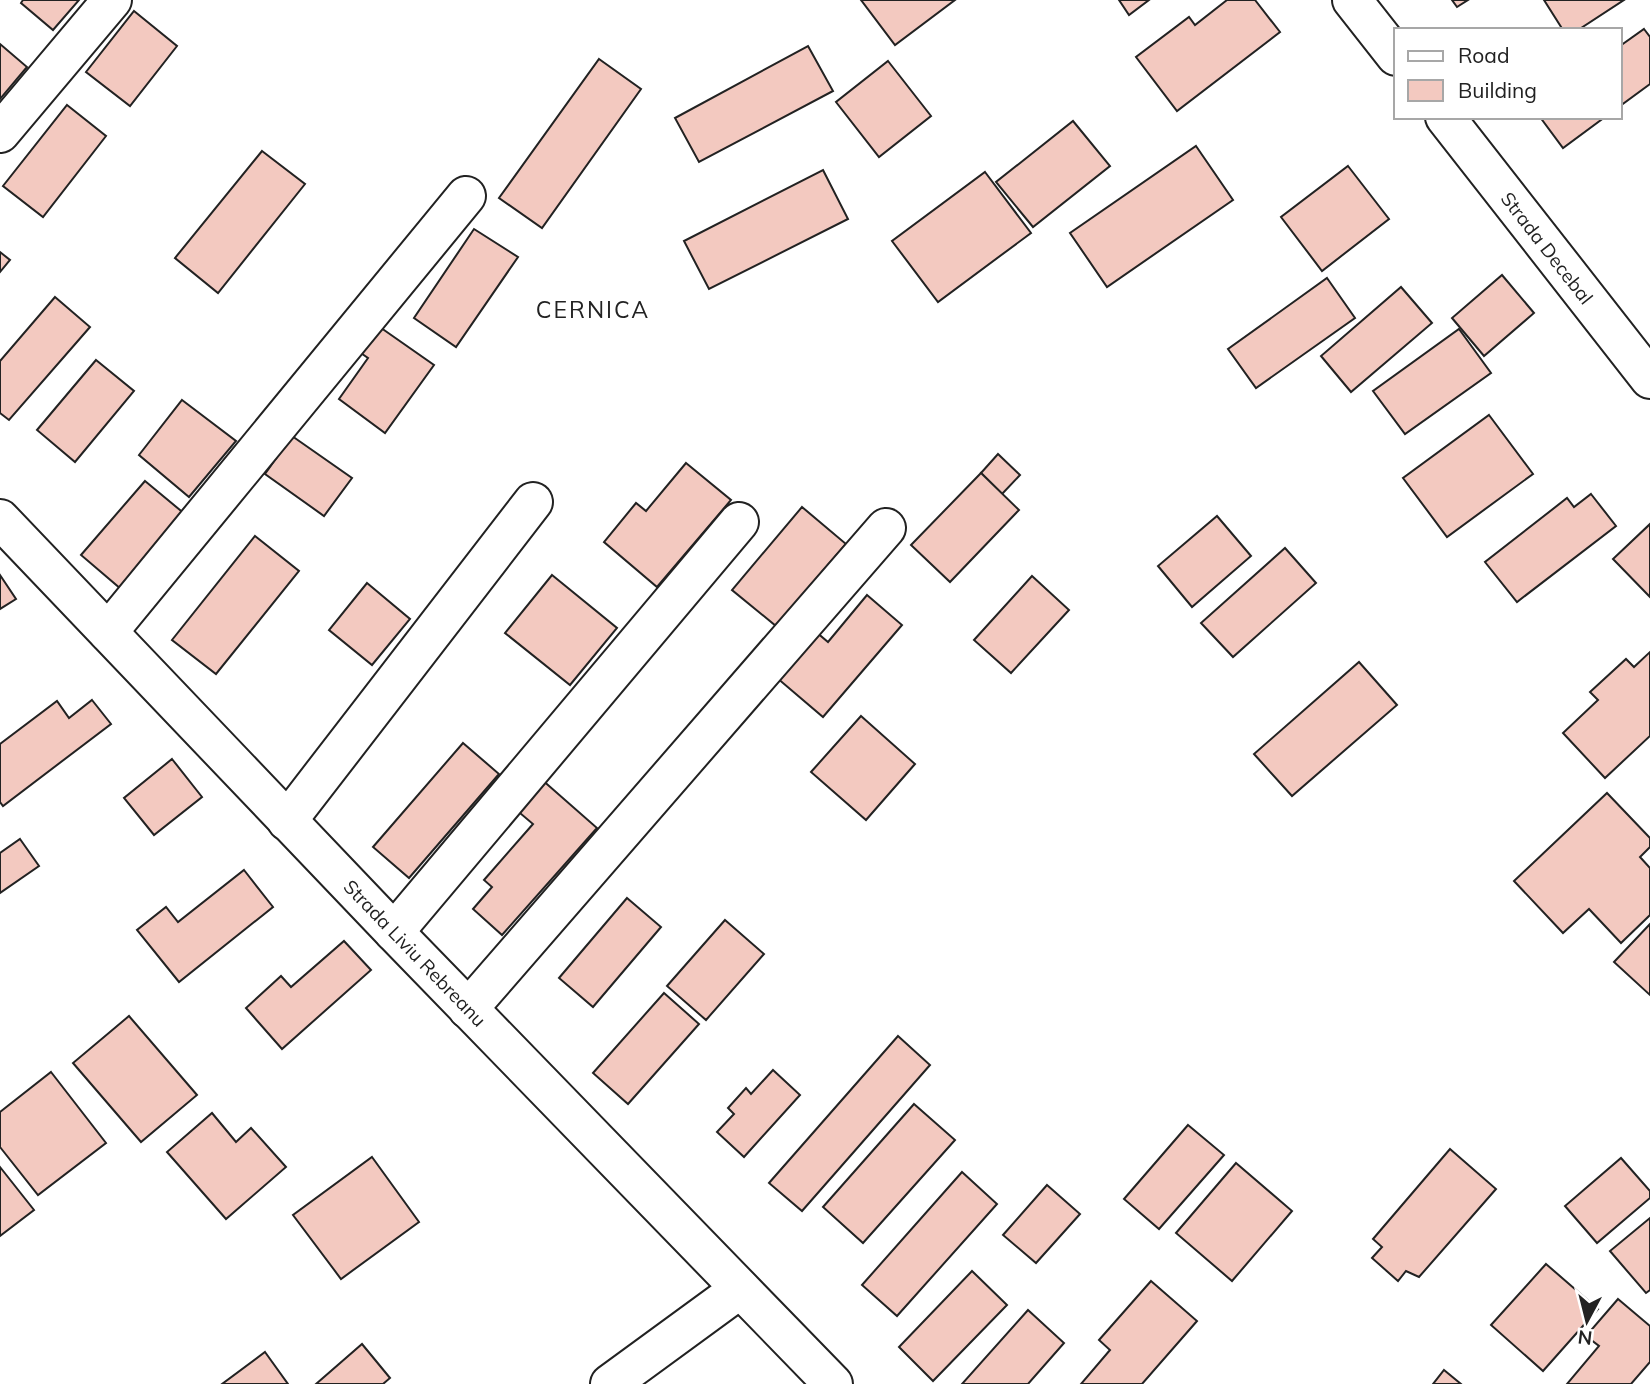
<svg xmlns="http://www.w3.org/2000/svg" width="1650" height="1384" font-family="Mulish,sans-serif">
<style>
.building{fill:#f3c9c0;stroke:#222;stroke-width:2}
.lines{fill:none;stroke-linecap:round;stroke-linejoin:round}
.minor-casing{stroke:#222;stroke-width:42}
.secondary-casing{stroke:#222;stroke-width:42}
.minor{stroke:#fff;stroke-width:38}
.secondary{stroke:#fff;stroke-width:38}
.labels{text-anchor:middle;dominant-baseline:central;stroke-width:5;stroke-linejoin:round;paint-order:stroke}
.street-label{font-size:19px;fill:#222;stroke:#fff}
.quarter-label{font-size:23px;letter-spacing:2px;fill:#222;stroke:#fff}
</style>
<rect width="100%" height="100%" fill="#fff"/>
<g class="building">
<path d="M 23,0 L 79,0 L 53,30 L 21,3 Z"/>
<path d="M 861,0 L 955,0 L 895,45 Z"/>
<path d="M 1119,0 L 1149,0 L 1129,15 Z"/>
<path d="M 1227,0 L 1255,0 L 1280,32 L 1177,111 L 1136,57 L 1189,17 L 1195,25 Z"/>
<path d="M 1452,0 L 1468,0 L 1457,7 Z"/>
<path d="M 1544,0 L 1624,0 L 1578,30 L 1563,30 Z"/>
<path d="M 134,11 L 177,46 L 130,106 L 86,72 Z"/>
<path d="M 1644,29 L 1650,37 L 1650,84 L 1620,106 L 1620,46 Z"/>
<path d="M 0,44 L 27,67 L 0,99 Z"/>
<path d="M 808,46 L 833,91 L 699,162 L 675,118 Z"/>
<path d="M 599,59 L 641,89 L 542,228 L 499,198 Z"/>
<path d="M 888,61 L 931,116 L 879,157 L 836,102 Z"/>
<path d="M 67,105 L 106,136 L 43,217 L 3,186 Z"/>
<path d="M 1540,117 L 1605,117 L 1563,148 Z"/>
<path d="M 1073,121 L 1110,166 L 1033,227 L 996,182 Z"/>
<path d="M 1196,146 L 1233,200 L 1107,287 L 1070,233 Z"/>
<path d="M 262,151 L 305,184 L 218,293 L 175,258 Z"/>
<path d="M 1348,166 L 1389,219 L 1322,271 L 1281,217 Z"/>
<path d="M 823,170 L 848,219 L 709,289 L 684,241 Z"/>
<path d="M 985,172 L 1031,233 L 938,302 L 892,241 Z"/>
<path d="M 474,229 L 518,257 L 456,347 L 414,318 Z"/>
<path d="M 0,252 L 10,260 L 0,272 Z"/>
<path d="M 1502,275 L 1534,313 L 1484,356 L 1452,318 Z"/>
<path d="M 1327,278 L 1355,318 L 1256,388 L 1228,349 Z"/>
<path d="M 1401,287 L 1432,323 L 1351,392 L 1321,356 Z"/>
<path d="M 55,297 L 90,327 L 9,420 L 0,413 L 0,361 Z"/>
<path d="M 374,323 L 434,365 L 385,433 L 339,399 L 368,358 L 355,349 Z"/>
<path d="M 1459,329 L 1491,373 L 1405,434 L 1373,391 Z"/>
<path d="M 96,360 L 134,391 L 75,462 L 37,430 Z"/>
<path d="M 182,400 L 236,441 L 189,497 L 139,455 Z"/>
<path d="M 1489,415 L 1533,474 L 1447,537 L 1403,478 Z"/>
<path d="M 292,436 L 352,478 L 324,516 L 265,474 Z"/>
<path d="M 998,454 L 1020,475 L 1002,494 L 981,473 Z"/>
<path d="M 686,463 L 731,500 L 657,587 L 604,542 L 636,503 L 646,511 Z"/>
<path d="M 981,473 L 1019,510 L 950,582 L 911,545 Z"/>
<path d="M 145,481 L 186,515 L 121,589 L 81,555 Z"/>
<path d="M 1591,494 L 1616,526 L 1517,602 L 1485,562 L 1567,498 L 1574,507 Z"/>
<path d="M 802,507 L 846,544 L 776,626 L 732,590 Z"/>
<path d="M 1217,516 L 1251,556 L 1192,607 L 1158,566 Z"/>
<path d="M 1650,524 L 1650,597 L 1613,559 Z"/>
<path d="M 255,536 L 299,571 L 216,674 L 172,640 Z"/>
<path d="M 1285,548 L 1316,583 L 1233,657 L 1201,623 Z"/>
<path d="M 0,575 L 16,599 L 0,609 Z"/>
<path d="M 552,575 L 617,628 L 570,685 L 505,633 Z"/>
<path d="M 1032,576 L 1069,610 L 1011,673 L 974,640 Z"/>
<path d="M 367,583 L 410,619 L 372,665 L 329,630 Z"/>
<path d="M 867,595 L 902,625 L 823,717 L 770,672 L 809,626 L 828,642 Z"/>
<path d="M 1650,652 L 1650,736 L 1605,778 L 1563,733 L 1598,700 L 1590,692 L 1626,659 L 1634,667 Z"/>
<path d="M 1359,662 L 1397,705 L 1292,796 L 1254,754 Z"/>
<path d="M 92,700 L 111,724 L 3,806 L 0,802 L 0,744 L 57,701 L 69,718 Z"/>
<path d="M 861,716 L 915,764 L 866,820 L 811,772 Z"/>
<path d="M 463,743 L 499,774 L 409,878 L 373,847 Z"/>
<path d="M 172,759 L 202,797 L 154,835 L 124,798 Z"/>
<path d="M 540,778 L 597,828 L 502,935 L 473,909 L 492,887 L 484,880 L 533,824 L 514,808 Z"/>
<path d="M 1607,793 L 1650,838 L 1650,847 L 1640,857 L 1650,868 L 1650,915 L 1621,943 L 1589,909 L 1563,933 L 1514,881 Z"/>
<path d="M 20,839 L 39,866 L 0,893 L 0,853 Z"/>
<path d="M 244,870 L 273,907 L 179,982 L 137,930 L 166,907 L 178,922 Z"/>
<path d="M 627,898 L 661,927 L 593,1007 L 559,978 Z"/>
<path d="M 725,920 L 764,954 L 706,1020 L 667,986 Z"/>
<path d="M 1650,924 L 1650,995 L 1614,962 Z"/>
<path d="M 344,941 L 371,970 L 282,1049 L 246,1008 L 281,976 L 291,987 Z"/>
<path d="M 664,993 L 699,1024 L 628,1104 L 593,1073 Z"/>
<path d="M 129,1016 L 197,1095 L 141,1142 L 73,1063 Z"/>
<path d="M 898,1036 L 930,1065 L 802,1211 L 769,1183 Z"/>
<path d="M 773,1070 L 800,1095 L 744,1157 L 717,1132 L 734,1114 L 728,1108 L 746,1088 L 751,1094 Z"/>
<path d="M 51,1072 L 106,1143 L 38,1195 L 0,1147 L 0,1112 Z"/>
<path d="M 914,1104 L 955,1140 L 863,1243 L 823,1207 Z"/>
<path d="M 212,1113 L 236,1142 L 251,1128 L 286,1167 L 226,1219 L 167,1152 Z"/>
<path d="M 1188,1125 L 1224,1155 L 1159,1229 L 1124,1199 Z"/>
<path d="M 1450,1149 L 1496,1189 L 1419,1277 L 1406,1271 L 1398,1281 L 1372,1258 L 1382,1247 L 1373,1239 Z"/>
<path d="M 372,1157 L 419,1222 L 341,1279 L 293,1215 Z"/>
<path d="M 1621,1158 L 1650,1191 L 1650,1198 L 1597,1243 L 1565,1206 Z"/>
<path d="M 1236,1163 L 1292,1211 L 1232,1281 L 1176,1233 Z"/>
<path d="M 0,1167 L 34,1210 L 0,1236 Z"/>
<path d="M 962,1172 L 997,1204 L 897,1316 L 862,1285 Z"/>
<path d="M 1047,1185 L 1080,1214 L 1036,1263 L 1003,1235 Z"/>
<path d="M 1650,1218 L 1650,1290 L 1646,1293 L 1610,1251 Z"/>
<path d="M 1546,1264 L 1598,1309 L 1543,1371 L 1491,1325 Z"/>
<path d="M 972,1271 L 1007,1305 L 933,1381 L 899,1347 Z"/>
<path d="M 1151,1281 L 1197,1321 L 1142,1384 L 1081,1384 L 1110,1350 L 1099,1340 Z"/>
<path d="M 1618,1299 L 1650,1326 L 1650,1362 L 1631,1384 L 1567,1384 L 1599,1346 L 1586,1336 Z"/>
<path d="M 1028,1310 L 1064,1343 L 1028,1384 L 962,1384 Z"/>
<path d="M 362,1344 L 390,1378 L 383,1384 L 316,1384 Z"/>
<path d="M 265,1352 L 288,1384 L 222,1384 Z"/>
<path d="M 1444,1370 L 1461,1384 L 1433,1384 Z"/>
</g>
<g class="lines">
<defs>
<g id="minor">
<path d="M 0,133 L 112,0"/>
<path d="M 0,519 L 394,932 L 833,1384"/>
<path d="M 108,632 L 466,196"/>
<path d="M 287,821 L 533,502"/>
<path d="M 394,932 L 739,522"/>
<path d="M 468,1009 L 886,528"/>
<path d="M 610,1384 L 740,1289"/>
</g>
<g id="secondary">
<path d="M 1352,0 L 1396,56"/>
<path d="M 1445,117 L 1650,379"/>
</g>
</defs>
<use href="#minor" class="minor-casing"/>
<use href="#secondary" class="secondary-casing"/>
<use href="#minor" class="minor"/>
<use href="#secondary" class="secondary"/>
</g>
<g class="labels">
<g class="street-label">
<text transform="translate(1547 248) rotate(52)">Strada Decebal</text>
<text transform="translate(415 953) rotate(46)">Strada Liviu Rebreanu</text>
</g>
<g class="quarter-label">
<text x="593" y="309">CERNICA</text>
</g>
</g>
<rect x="1394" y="28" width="228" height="91" fill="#ffffff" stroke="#a7a7a7" stroke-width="2"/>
<rect x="1408" y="51" width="35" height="10" fill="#ffffff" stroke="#a7a7a7" stroke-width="2"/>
<text x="1458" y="63" font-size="21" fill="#222222">Road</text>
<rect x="1408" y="80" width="35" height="21" fill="#f3c9c0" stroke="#a7a7a7" stroke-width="2"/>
<text x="1458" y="98" font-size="21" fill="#222222">Building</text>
<g transform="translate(1587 1321) rotate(187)" stroke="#ffffff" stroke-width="5" paint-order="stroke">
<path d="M0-5L12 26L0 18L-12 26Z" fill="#222222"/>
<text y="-10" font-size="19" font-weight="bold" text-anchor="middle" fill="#222222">N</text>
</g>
</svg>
